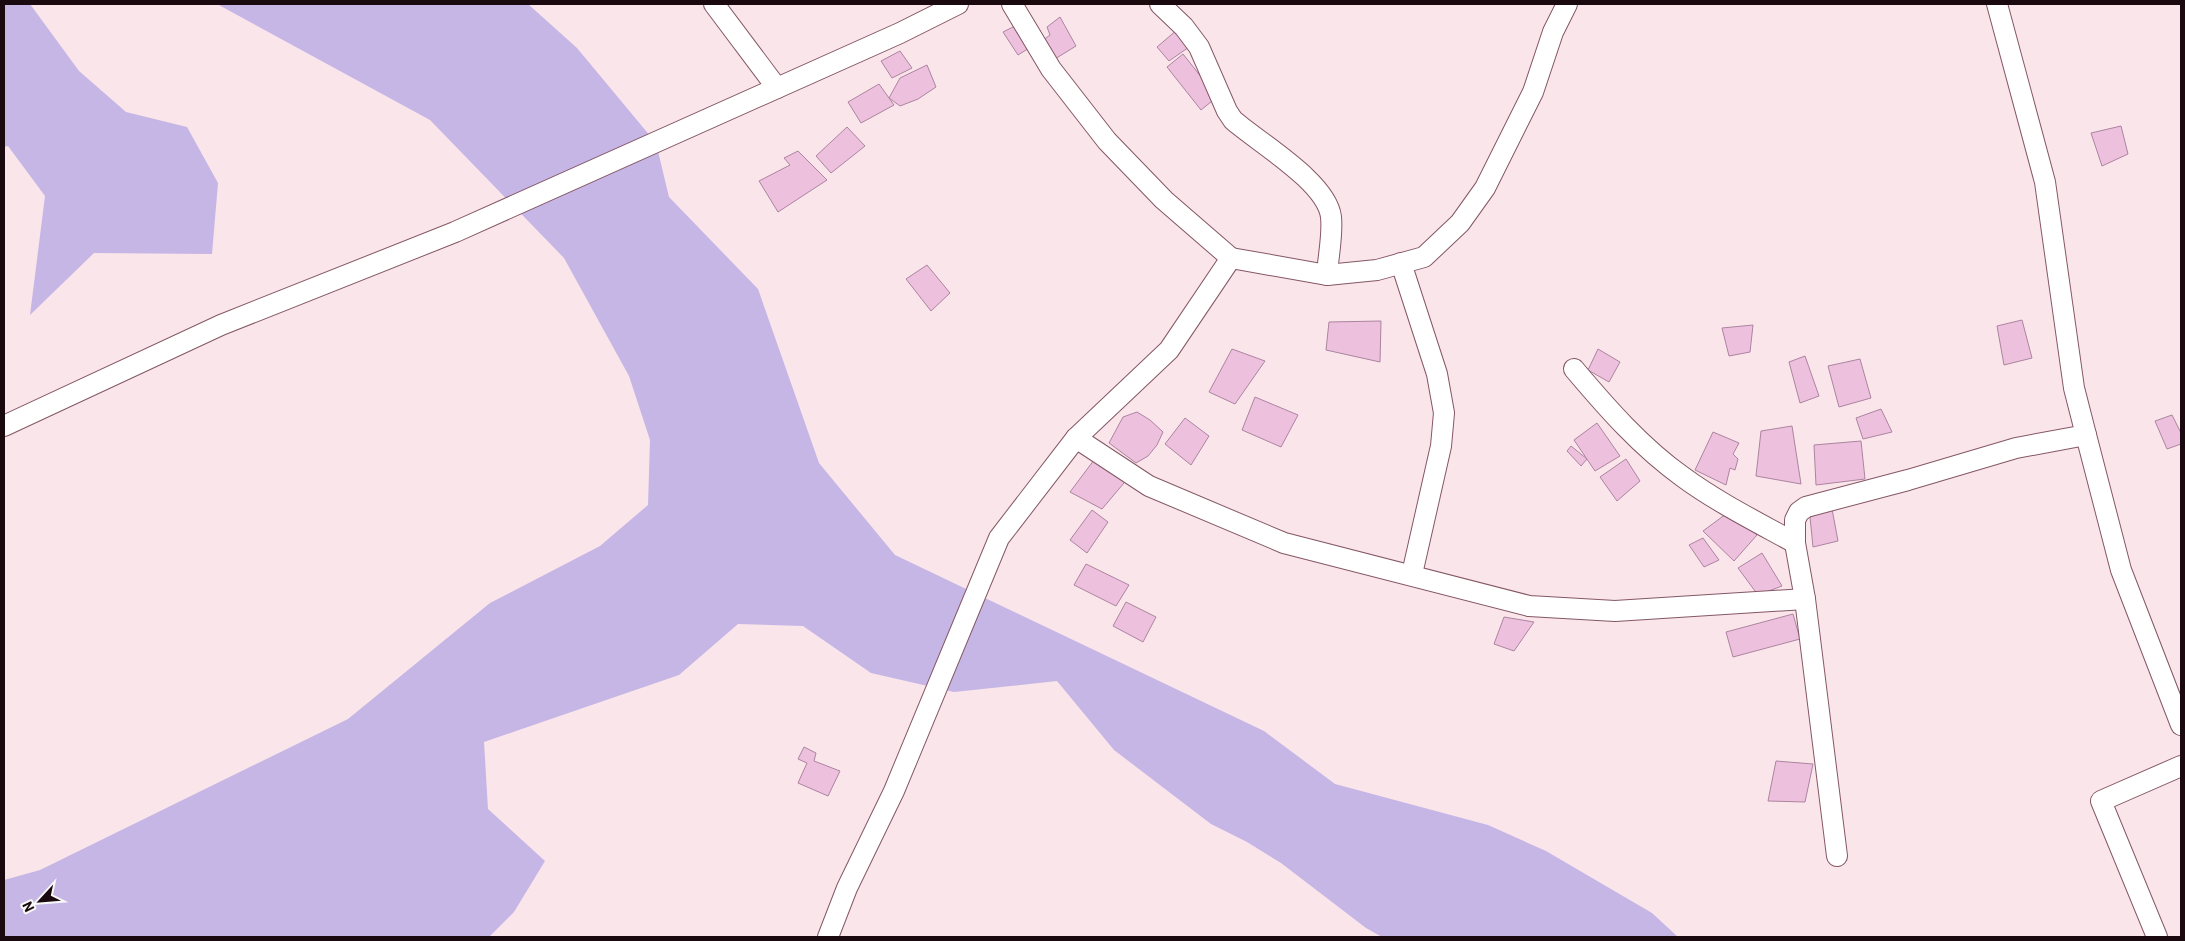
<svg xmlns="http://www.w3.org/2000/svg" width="2185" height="941" font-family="Barlow,sans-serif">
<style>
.green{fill:#c5b6e6}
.building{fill:#edc1de;stroke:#ac849f}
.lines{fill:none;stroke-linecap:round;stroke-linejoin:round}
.street-casing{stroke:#845765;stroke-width:22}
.street{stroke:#fff;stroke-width:20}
</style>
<rect width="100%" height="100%" fill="#fae5ea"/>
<g class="green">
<path d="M 4,4 L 30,4 L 79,71 L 126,112 L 187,127 L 218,183 L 212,254 L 94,253 L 30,315 L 45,196 L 8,146 L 4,147 Z"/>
<path d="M 217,4 L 528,4 L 577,48 L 656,143 L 669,197 L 758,289 L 819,463 L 895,555 L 1264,731 L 1335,784 L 1488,825 L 1546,851 L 1652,913 L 1678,937 L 1382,937 L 1366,928 L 1281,863 L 1247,842 L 1211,824 L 1114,750 L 1057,681 L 954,692 L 871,673 L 803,626 L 738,624 L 679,675 L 484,742 L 488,809 L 545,861 L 514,912 L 489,937 L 4,937 L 4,880 L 40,870 L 348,719 L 490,603 L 600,546 L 648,505 L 650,440 L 629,376 L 564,258 L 430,120 Z"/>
</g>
<g class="building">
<path d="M 1060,17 L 1076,46 L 1050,62 L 1038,44 L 1050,35 L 1047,27 Z"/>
<path d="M 1021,23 L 1034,45 L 1018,55 L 1003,32 Z"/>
<path d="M 1178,29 L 1192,45 L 1169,61 L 1157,47 Z"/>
<path d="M 900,51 L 912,68 L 892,78 L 881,61 Z"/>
<path d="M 1183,54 L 1217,97 L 1201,110 L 1167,67 Z"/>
<path d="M 927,65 L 936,87 L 918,99 L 900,106 L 889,98 L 900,78 Z"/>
<path d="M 879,84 L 894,105 L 861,123 L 848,102 Z"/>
<path d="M 2121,126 L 2128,154 L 2102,166 L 2091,133 Z"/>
<path d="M 847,127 L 865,146 L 831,173 L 816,156 Z"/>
<path d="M 798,151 L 827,180 L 778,212 L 759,181 L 790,165 L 784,158 Z"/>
<path d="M 927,265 L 950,293 L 931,311 L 906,279 Z"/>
<path d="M 2022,320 L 2032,358 L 2004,365 L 1997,326 Z"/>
<path d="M 1381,321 L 1380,362 L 1326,350 L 1329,322 Z"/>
<path d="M 1753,325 L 1750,352 L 1729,356 L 1722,328 Z"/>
<path d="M 1232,349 L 1265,361 L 1235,404 L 1209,392 Z"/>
<path d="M 1598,349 L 1620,362 L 1609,382 L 1588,370 Z"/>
<path d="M 1805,356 L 1819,396 L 1800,403 L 1789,362 Z"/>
<path d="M 1860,359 L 1871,398 L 1839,407 L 1828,366 Z"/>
<path d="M 1255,397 L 1298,415 L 1281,447 L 1242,430 Z"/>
<path d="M 1881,409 L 1892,432 L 1863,439 L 1856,418 Z"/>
<path d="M 1137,412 L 1150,420 L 1163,432 L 1157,445 L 1148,456 L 1136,463 L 1109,443 L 1123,417 Z"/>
<path d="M 2172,415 L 2181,433 L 2181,444 L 2167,449 L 2155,421 Z"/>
<path d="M 1185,418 L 1209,436 L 1191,465 L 1165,444 Z"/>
<path d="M 1597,423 L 1620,456 L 1595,471 L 1574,440 Z"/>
<path d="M 1792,426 L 1801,484 L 1756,476 L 1761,431 Z"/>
<path d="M 1713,432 L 1739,443 L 1733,454 L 1738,459 L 1735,470 L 1730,468 L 1726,485 L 1695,470 Z"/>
<path d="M 1861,441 L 1865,479 L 1816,485 L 1814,445 Z"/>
<path d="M 1571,446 L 1587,459 L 1581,466 L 1567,451 Z"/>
<path d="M 1097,456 L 1129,477 L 1102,509 L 1070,492 Z"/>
<path d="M 1626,459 L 1640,481 L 1617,501 L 1600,477 Z"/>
<path d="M 1832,509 L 1838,541 L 1813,547 L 1810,517 Z"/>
<path d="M 1092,510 L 1108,522 L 1087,553 L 1070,540 Z"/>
<path d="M 1730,511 L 1757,535 L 1734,561 L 1703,531 Z"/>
<path d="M 1703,538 L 1719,560 L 1704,567 L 1689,545 Z"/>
<path d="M 1762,553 L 1782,586 L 1758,595 L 1738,568 Z"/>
<path d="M 1086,564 L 1129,585 L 1116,606 L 1074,585 Z"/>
<path d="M 1126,602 L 1156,617 L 1143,642 L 1113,626 Z"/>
<path d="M 1793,614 L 1800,639 L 1733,657 L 1726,632 Z"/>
<path d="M 1504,617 L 1534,622 L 1514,651 L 1494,644 Z"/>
<path d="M 804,747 L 816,753 L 814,761 L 840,771 L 828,796 L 798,783 L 807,763 L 798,759 Z"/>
<path d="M 1776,761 L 1813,764 L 1805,802 L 1768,801 Z"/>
</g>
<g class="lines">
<defs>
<g id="street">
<path d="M 714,4 L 777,88"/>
<path d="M 1012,4 L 1051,69 L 1107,141 L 1164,200 L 1231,258"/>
<path d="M 1160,4 L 1184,27 L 1199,47 L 1227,111 L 1233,120 C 1259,143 1327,182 1331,217 C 1333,235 1328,257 1327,275"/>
<path d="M 1997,4 L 2045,182 L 2074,388 L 2086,435 L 2121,570 L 2181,725"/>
<path d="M 1401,263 L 1437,374 L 1444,413 L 1441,446 L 1412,574"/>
<path d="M 1574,369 C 1607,408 1641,447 1683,477 C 1717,502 1757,522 1795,543"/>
<path d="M 4,426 L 221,325 L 455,232 L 900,33 L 958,4"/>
<path d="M 1076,438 L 1149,486 L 1284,543 L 1529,606 L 1615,611 L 1805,599"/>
<path d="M 1837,856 L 1805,599 L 1795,543 L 1795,520 L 1799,512 L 1806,507 L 1908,480 L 2016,448 L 2086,435"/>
<path d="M 828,937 L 847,888 L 894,791 L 999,538 L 1076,438 L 1169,350 L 1231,258 L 1327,275 L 1377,270 L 1424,257 L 1460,223 L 1485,188 L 1533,92 L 1553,32 L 1567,4"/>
<path d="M 2157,937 L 2101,801 L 2181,766"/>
</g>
</defs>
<use href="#street" class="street-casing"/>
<use href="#street" class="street"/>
</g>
<rect width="2185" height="941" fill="none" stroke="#1a090e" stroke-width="10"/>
<g transform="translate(40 901) rotate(244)" stroke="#f8f8f8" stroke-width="4" paint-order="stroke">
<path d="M0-4L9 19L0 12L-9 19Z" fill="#1a090e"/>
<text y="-8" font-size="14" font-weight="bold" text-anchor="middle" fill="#1a090e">N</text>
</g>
</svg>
